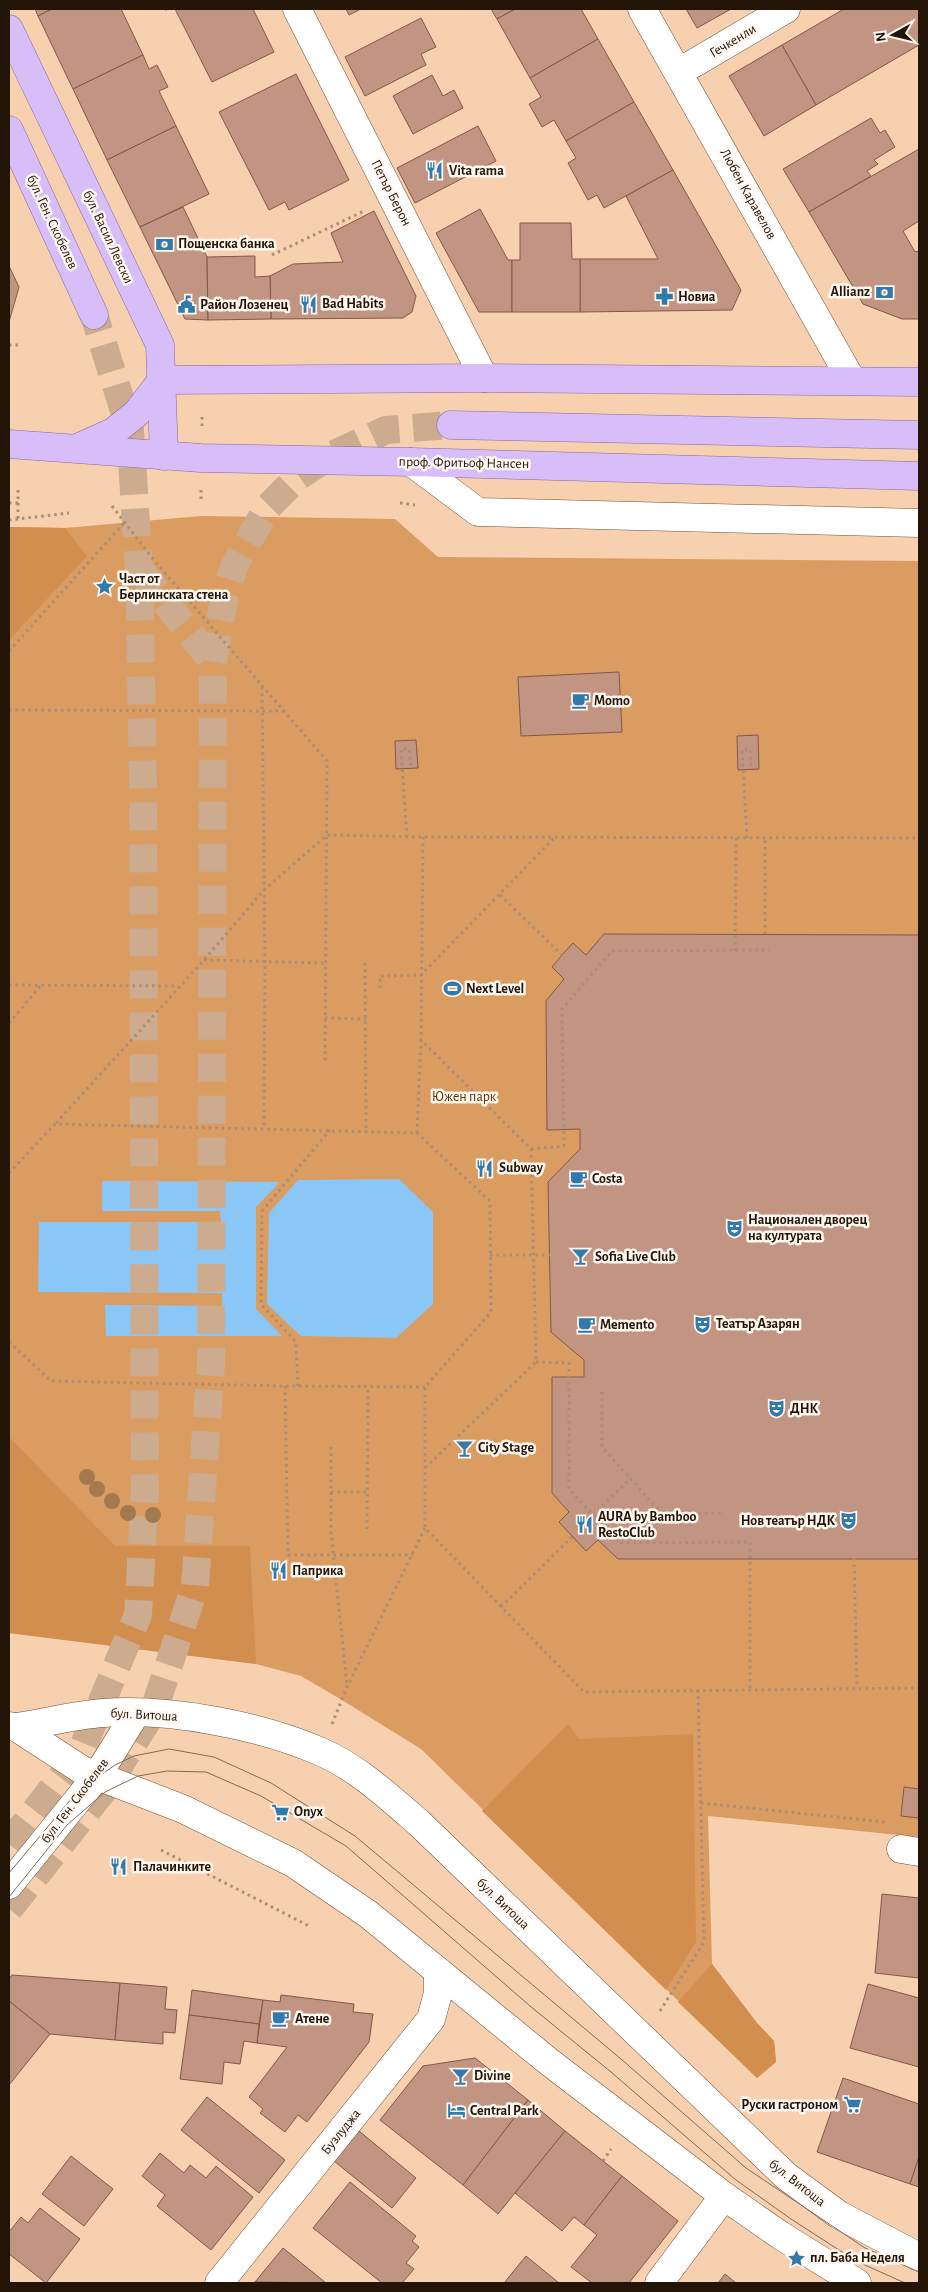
<svg xmlns="http://www.w3.org/2000/svg" width="928" height="2292" font-family="'Alegreya Sans',sans-serif">
<style>
.green{fill:#db9c62}
.forest{fill:#d18e4f}
.water{fill:#8bc7f6}
.building{fill:#c29482;stroke:#825847}
.lines{fill:none;stroke-linecap:round;stroke-linejoin:round}
.major-tunnel{stroke:#ccab8e;stroke-width:28;stroke-dasharray:28 14;stroke-linecap:butt}
.minor-casing{stroke:#715134;stroke-width:29}
.major-casing{stroke:#8667a2;stroke-width:29}
.path{stroke:#aa8d73;stroke-width:3;stroke-dasharray:2.5 4;stroke-linecap:butt}
.minor{stroke:#fff;stroke-width:28}
.major{stroke:#d7bef9;stroke-width:28}
.tram{stroke:#836b55;stroke-width:1}
.tree{fill:#a37a4f}
.labels{text-anchor:middle;dominant-baseline:central;stroke-width:5;stroke-linejoin:round;paint-order:stroke}
.street-label{font-size:14px;fill:#221508;stroke:#fff7f0}
.poi-label{font-size:14px;font-weight:bold;fill:#221508;stroke:#fff7f0;text-anchor:start}
.park-label{font-size:14px;fill:#5f3400;stroke:#fff7f0}
</style>
<rect width="100%" height="100%" fill="#f6d0af"/>
<path class="green" d="M 201,516 L 395,519 L 438,557 L 919,561 L 919,1837 L 708,1816 L 712,1964 L 757,2023 L 774,2041 L 776,2062 L 757,2078 L 421,1749 L 342,1700 L 301,1676 L 256,1664 L 9,1633 L 9,527 L 65,528 Z"/>
<g class="forest">
<path d="M 9,527 L 65,528 L 87,556 L 9,640 Z"/>
<path d="M 9,1437 L 115,1546 L 250,1546 L 256,1664 L 9,1633 Z"/>
<path d="M 568,1724 L 579,1739 L 693,1734 L 696,1942 L 666,1990 L 482,1811 Z"/>
<path d="M 712,1964 L 757,2023 L 774,2041 L 776,2062 L 757,2078 L 678,2002 Z"/>
</g>
<g class="water">
<path d="M 399,1179 L 433,1212 L 433,1304 L 396,1338 L 301,1336 L 267,1304 L 269,1213 L 298,1180 Z"/>
<path d="M 102,1181 L 280,1182 L 256,1207 L 256,1309 L 282,1336 L 106,1336 L 105,1305 L 222,1306 L 222,1293 L 38,1292 L 39,1222 L 221,1222 L 220,1211 L 102,1211 Z"/>
</g>
<g class="building">
<path d="M 35,9 L 52,9 L 38,16 Z"/>
<path d="M 52,9 L 121,9 L 143,55 L 73,89 L 38,16 Z"/>
<path d="M 175,9 L 253,9 L 274,52 L 212,82 Z"/>
<path d="M 346,9 L 361,9 L 349,15 Z"/>
<path d="M 491,9 L 515,9 L 497,19 Z"/>
<path d="M 515,9 L 581,9 L 598,39 L 530,78 L 497,19 Z"/>
<path d="M 686,9 L 731,9 L 697,28 Z"/>
<path d="M 844,9 L 919,9 L 919,45 L 816,105 L 782,45 Z"/>
<path d="M 421,18 L 436,47 L 421,54 L 426,65 L 365,96 L 345,57 Z"/>
<path d="M 598,39 L 634,102 L 566,141 L 554,120 L 542,127 L 529,104 L 541,97 L 530,78 Z"/>
<path d="M 782,45 L 816,105 L 764,136 L 729,76 Z"/>
<path d="M 143,55 L 149,69 L 157,65 L 168,87 L 159,91 L 176,126 L 107,160 L 73,89 Z"/>
<path d="M 296,74 L 349,180 L 289,210 L 285,202 L 269,210 L 219,112 Z"/>
<path d="M 432,75 L 443,96 L 454,90 L 463,108 L 413,134 L 393,96 Z"/>
<path d="M 634,102 L 673,170 L 604,208 L 597,195 L 588,200 L 568,163 L 576,158 L 566,141 Z"/>
<path d="M 871,118 L 880,133 L 885,130 L 895,147 L 874,160 L 878,164 L 867,171 L 871,176 L 809,212 L 783,169 Z"/>
<path d="M 176,126 L 209,194 L 140,227 L 107,160 Z"/>
<path d="M 478,126 L 496,161 L 415,203 L 397,168 Z"/>
<path d="M 919,149 L 919,221 L 903,231 L 915,252 L 919,251 L 919,319 L 902,319 L 863,304 L 809,212 Z"/>
<path d="M 673,170 L 741,290 L 732,310 L 580,312 L 580,259 L 658,259 L 626,196 Z"/>
<path d="M 183,207 L 207,257 L 208,320 L 185,319 L 140,227 Z"/>
<path d="M 480,209 L 508,260 L 512,260 L 512,312 L 479,312 L 436,233 Z"/>
<path d="M 374,211 L 416,296 L 412,312 L 403,318 L 271,319 L 270,276 L 293,264 L 343,262 L 331,233 Z"/>
<path d="M 520,223 L 571,223 L 572,259 L 580,259 L 580,312 L 512,312 L 512,260 L 520,260 Z"/>
<path d="M 255,256 L 255,277 L 270,276 L 271,319 L 208,320 L 207,257 Z"/>
<path d="M 9,266 L 19,287 L 9,322 Z"/>
<path d="M 619,672 L 622,732 L 521,736 L 518,677 Z"/>
<path d="M 758,735 L 759,769 L 738,770 L 737,736 Z"/>
<path d="M 416,740 L 418,768 L 396,769 L 395,741 Z"/>
<path d="M 604,934 L 919,935 L 919,1559 L 618,1559 L 598,1540 L 586,1551 L 559,1522 L 569,1512 L 552,1493 L 552,1377 L 584,1377 L 584,1360 L 551,1332 L 548,1182 L 580,1149 L 580,1129 L 547,1130 L 546,1001 L 564,979 L 552,967 L 562,955 L 573,943 L 586,955 Z"/>
<path d="M 904,1787 L 919,1789 L 919,1818 L 901,1816 Z"/>
<path d="M 882,1894 L 919,1898 L 919,1978 L 875,1973 Z"/>
<path d="M 12,1975 L 120,1983 L 115,2040 L 50,2034 L 9,2001 L 9,1979 Z"/>
<path d="M 120,1983 L 167,1987 L 165,2009 L 177,2010 L 175,2033 L 163,2032 L 163,2044 L 115,2040 Z"/>
<path d="M 868,1984 L 919,1998 L 919,2067 L 850,2048 Z"/>
<path d="M 192,1990 L 263,2000 L 259,2024 L 189,2015 Z"/>
<path d="M 281,1995 L 354,2004 L 353,2012 L 373,2014 L 369,2042 L 307,2122 L 298,2115 L 285,2132 L 260,2113 L 263,2109 L 249,2097 L 287,2047 L 257,2043 L 263,2000 L 280,2002 Z"/>
<path d="M 9,2001 L 50,2034 L 9,2085 Z"/>
<path d="M 189,2015 L 259,2024 L 257,2043 L 244,2041 L 240,2064 L 224,2062 L 222,2084 L 180,2079 Z"/>
<path d="M 475,2058 L 528,2100 L 463,2185 L 380,2120 L 423,2066 Z"/>
<path d="M 843,2078 L 919,2104 L 919,2157 L 910,2184 L 817,2152 Z"/>
<path d="M 207,2097 L 285,2160 L 259,2193 L 181,2130 Z"/>
<path d="M 528,2100 L 565,2131 L 498,2214 L 463,2185 Z"/>
<path d="M 359,2131 L 416,2178 L 392,2208 L 334,2161 Z"/>
<path d="M 565,2131 L 622,2176 L 584,2225 L 574,2217 L 562,2231 L 515,2193 Z"/>
<path d="M 160,2153 L 184,2173 L 190,2165 L 206,2178 L 216,2166 L 253,2197 L 211,2250 L 157,2206 L 165,2195 L 142,2176 Z"/>
<path d="M 71,2156 L 113,2189 L 84,2226 L 42,2194 Z"/>
<path d="M 919,2157 L 919,2187 L 910,2184 Z"/>
<path d="M 622,2176 L 678,2221 L 629,2283 L 592,2283 L 571,2267 L 597,2235 L 584,2225 Z"/>
<path d="M 350,2182 L 416,2236 L 412,2241 L 419,2247 L 406,2263 L 414,2269 L 402,2283 L 382,2283 L 313,2228 Z"/>
<path d="M 40,2208 L 80,2239 L 46,2283 L 9,2254 L 9,2232 L 21,2217 L 28,2223 Z"/>
<path d="M 283,2248 L 326,2283 L 255,2282 Z"/>
<path d="M 526,2256 L 559,2283 L 504,2283 Z"/>
<path d="M 725,2274 L 736,2283 L 718,2283 Z"/>
</g>
<g class="lines">
<g class="major-tunnel">
<path d="M 139,569 L 213,662"/>
<path d="M 9,1844 L 81,1752 L 138,1615 L 145,1491 L 143,783 L 139,569 L 130,430 L 94,315"/>
<path d="M 9,1909 L 106,1787 L 154,1710 L 195,1586 L 211,1362 L 213,662 L 224,599 L 235,564 L 268,507 L 298,477 L 326,458 L 386,430 L 451,425"/>
</g>
<defs>
<g id="minor">
<path d="M 297,9 L 484,378"/>
<path d="M 642,9 L 852,381"/>
<path d="M 679,72 L 786,9"/>
<path d="M 411,462 L 478,512 L 919,523"/>
<path d="M 9,1726 L 16,1727 C 45,1723 74,1715 103,1713 C 169,1708 258,1725 319,1751 C 357,1767 389,1797 420,1824 L 786,2176 L 839,2215 L 919,2257"/>
<path d="M 16,1727 L 82,1770 L 183,1809 L 293,1863 L 368,1914 L 548,2061 L 724,2196 L 780,2235 L 857,2283"/>
<path d="M 901,1849 L 919,1852"/>
<path d="M 9,1885 L 97,1776 L 136,1713"/>
<path d="M 219,2283 L 431,2019 L 438,1993 L 438,1971"/>
<path d="M 659,2283 L 724,2196"/>
</g>
<g id="major">
<path d="M 9,29 L 160,345 L 164,456"/>
<path d="M 9,130 L 94,315"/>
<path d="M 162,380 L 484,378 L 919,382"/>
<path d="M 451,425 L 919,435"/>
<path d="M 9,444 L 201,458 L 411,462 L 919,476"/>
<path d="M 77,448 L 113,432 L 136,414 L 162,380"/>
</g>
</defs>
<use href="#minor" class="minor-casing"/>
<use href="#major" class="major-casing"/>
<g class="path">
<path d="M 166,9 L 167,10"/>
<path d="M 272,255 L 364,211"/>
<path d="M 9,345 L 18,345"/>
<path d="M 202,426 L 202,414"/>
<path d="M 18,490 L 18,521"/>
<path d="M 201,490 L 201,502"/>
<path d="M 9,503 L 18,503"/>
<path d="M 400,503 L 415,505"/>
<path d="M 112,506 L 153,559 L 327,761 L 325,1064"/>
<path d="M 9,520 L 69,513"/>
<path d="M 9,651 L 124,523"/>
<path d="M 262,687 L 265,962 L 264,1128"/>
<path d="M 9,710 L 283,711"/>
<path d="M 407,837 L 401,749 L 409,749 L 411,766"/>
<path d="M 423,837 L 421,1040 L 531,1149 L 536,1362 L 426,1467"/>
<path d="M 747,838 L 742,750 L 750,749 L 751,767"/>
<path d="M 500,895 L 562,955"/>
<path d="M 765,934 L 765,838"/>
<path d="M 735,951 L 736,838"/>
<path d="M 204,960 L 325,963"/>
<path d="M 365,963 L 366,1130"/>
<path d="M 9,985 L 178,986"/>
<path d="M 380,988 L 380,976 L 421,975 L 555,837"/>
<path d="M 325,1018 L 366,1019"/>
<path d="M 9,1023 L 42,984"/>
<path d="M 56,1123 L 204,960 L 264,890 L 327,835 L 423,837 L 919,838"/>
<path d="M 417,1133 L 421,1041"/>
<path d="M 531,1149 L 564,1146 L 562,1009 L 612,951 L 769,950"/>
<path d="M 9,1173 L 55,1124 L 417,1133 L 490,1201 L 491,1312 L 425,1387 L 425,1528 L 584,1692 L 919,1688"/>
<path d="M 490,1255 L 550,1255"/>
<path d="M 9,1342 L 51,1381 L 285,1386 L 425,1387"/>
<path d="M 536,1362 L 569,1363 L 569,1489 L 619,1543 L 750,1542 L 750,1689"/>
<path d="M 285,1386 L 288,1555 L 413,1555"/>
<path d="M 298,1386 L 296,1342 L 261,1304 L 262,1211 L 330,1130"/>
<path d="M 602,1392 L 602,1447 L 663,1515 L 723,1513"/>
<path d="M 331,1447 L 331,1532 L 347,1685"/>
<path d="M 331,1492 L 367,1492"/>
<path d="M 593,1515 L 631,1478"/>
<path d="M 367,1529 L 368,1386"/>
<path d="M 854,1558 L 857,1687"/>
<path d="M 501,1607 L 572,1537"/>
<path d="M 332,1724 L 347,1687 L 425,1528"/>
<path d="M 701,1803 L 885,1822"/>
<path d="M 161,1850 L 311,1927"/>
<path d="M 660,2011 L 704,1942 L 698,1690"/>
<path d="M 603,2161 L 611,2149"/>
</g>
<use href="#minor" class="minor"/>
<use href="#major" class="major"/>
<g class="tram">
<path d="M 9,1873 L 77,1792 L 115,1765 L 134,1756 L 169,1749 L 214,1757 L 271,1783 L 355,1836 L 621,2059 L 746,2168 L 865,2248 L 919,2272"/>
<path d="M 9,1897 L 67,1825 L 105,1792 L 138,1776 L 167,1771 L 206,1772 L 261,1796 L 346,1846 L 530,2006 L 611,2072 L 736,2180 L 791,2219 L 856,2261 L 905,2283"/>
</g>
</g>
<g class="tree">
<circle cx="87" cy="1477" r="8"/>
<circle cx="97" cy="1489" r="8"/>
<circle cx="112" cy="1501" r="8"/>
<circle cx="128" cy="1513" r="8"/>
<circle cx="153" cy="1515" r="8"/>
</g>
<defs>
<symbol id="restaurant-bare" viewBox="-9 -9 18 18"><path d="M-5-6h1v4h1v-4h1v4h1v-4h1v5L-1.5 .5V6h-2V.5L-5-1ZM5-6V6H3V1.5H1.5Q1.5-4 5-6Z" fill="#307aae" stroke="#fff7f0" stroke-width="2.5" paint-order="stroke"/></symbol>
<symbol id="bank-bare" viewBox="-9 -9 18 18"><path d="M-6-4H6V4H-6ZM0-2.3a2.3 2.3 0 1 0 0 4.6a2.3 2.3 0 1 0 0-4.6Z" fill="#307aae" stroke="#fff7f0" stroke-width="2.5" paint-order="stroke"/></symbol>
<symbol id="pharmacy-bare" viewBox="-9 -9 18 18"><path d="M-2-6h4v4h4v4h-4v4h-4v-4h-4v-4h4Z" fill="#307aae" stroke="#fff7f0" stroke-width="2.5" paint-order="stroke"/></symbol>
<symbol id="civic-bare" viewBox="-9 -9 18 18"><path d="M-.6-6.5H3V-4.5H.6V-3L4-1V1h2V6H-6V1h2V-1L-.6-3ZM-1.2 2.5V6h2.4V2.5Z" fill="#307aae" stroke="#fff7f0" stroke-width="2.5" paint-order="stroke"/></symbol>
<symbol id="sight-bare" viewBox="-9 -9 18 18"><path d="M0-6L1.8-2.2L6-1.7L2.9 1.2L3.7 5.4L0 3.3L-3.7 5.4L-2.9 1.2L-6-1.7L-1.8-2.2Z" fill="#307aae" stroke="#fff7f0" stroke-width="2.5" paint-order="stroke"/></symbol>
<symbol id="cafe-bare" viewBox="-9 -9 18 18"><path d="M-5.5-4.5H6V0H3Q3 3.5 0 3.5H-2.5Q-5.5 3.5-5.5 0ZM3-3.2v2h1.7v-2ZM-6 4.5H4V6H-6Z" fill="#307aae" stroke="#fff7f0" stroke-width="2.5" paint-order="stroke"/></symbol>
<symbol id="stadium-bare" viewBox="-9 -9 18 18"><path d="M0-5a6.5 5 0 1 0 0 10a6.5 5 0 1 0 0-10ZM-3.5-1.8h7v3.6h-7Z" fill="#307aae" stroke="#fff7f0" stroke-width="2.5" paint-order="stroke"/></symbol>
<symbol id="theatre-bare" viewBox="-9 -9 18 18"><path d="M-5-5.5Q0-4 5-5.5V0Q5 5 0 6Q-5 5-5 0ZM-3.3-2.5H-1v1.5H-3.3ZM1-2.5H3.3v1.5H1ZM-2.8 1Q0 5.5 2.8 1Z" fill="#307aae" stroke="#fff7f0" stroke-width="2.5" paint-order="stroke"/></symbol>
<symbol id="bar-bare" viewBox="-9 -9 18 18"><path d="M-6-5H6L.8 .8V4.5H3.5V6h-7V4.5H-.8V.8Z" fill="#307aae" stroke="#fff7f0" stroke-width="2.5" paint-order="stroke"/></symbol>
<symbol id="supermarket-bare" viewBox="-9 -9 18 18"><path d="M-6-5.5h2.5l.6 2H6L4.5 2H-2.5L-4.4-4H-6ZM-1.5 3.2a1.3 1.3 0 1 0 .1 0ZM3 3.2a1.3 1.3 0 1 0 .1 0Z" fill="#307aae" stroke="#fff7f0" stroke-width="2.5" paint-order="stroke"/></symbol>
<symbol id="hotel-bare" viewBox="-9 -9 18 18"><path d="M-6-4.5h1.5V1H6V5H4.5V3h-9V5H-6ZM-4 0a1.8 1.8 0 1 1 3.6 0ZM.5 0V-2.5h3Q6-2.5 6 0Z" fill="#307aae" stroke="#fff7f0" stroke-width="2.5" paint-order="stroke"/></symbol>
</defs>
<g fill-rule="evenodd">
<use href="#restaurant-bare" x="422" y="158" width="25" height="25"/>
<use href="#bank-bare" x="152" y="232" width="25" height="25"/>
<use href="#bank-bare" x="872" y="280" width="25" height="25"/>
<use href="#pharmacy-bare" x="652" y="284" width="25" height="25"/>
<use href="#restaurant-bare" x="296" y="292" width="25" height="25"/>
<use href="#civic-bare" x="174" y="292" width="25" height="25"/>
<use href="#sight-bare" x="92" y="574" width="25" height="25"/>
<use href="#cafe-bare" x="568" y="688" width="25" height="25"/>
<use href="#stadium-bare" x="440" y="976" width="25" height="25"/>
<use href="#restaurant-bare" x="472" y="1156" width="25" height="25"/>
<use href="#cafe-bare" x="566" y="1166" width="25" height="25"/>
<use href="#theatre-bare" x="722" y="1216" width="25" height="25"/>
<use href="#bar-bare" x="568" y="1244" width="25" height="25"/>
<use href="#theatre-bare" x="690" y="1312" width="25" height="25"/>
<use href="#cafe-bare" x="574" y="1312" width="25" height="25"/>
<use href="#theatre-bare" x="764" y="1396" width="25" height="25"/>
<use href="#bar-bare" x="452" y="1436" width="25" height="25"/>
<use href="#theatre-bare" x="836" y="1508" width="25" height="25"/>
<use href="#restaurant-bare" x="572" y="1512" width="25" height="25"/>
<use href="#restaurant-bare" x="266" y="1558" width="25" height="25"/>
<use href="#supermarket-bare" x="268" y="1800" width="25" height="25"/>
<use href="#restaurant-bare" x="106" y="1854" width="25" height="25"/>
<use href="#cafe-bare" x="268" y="2006" width="25" height="25"/>
<use href="#bar-bare" x="448" y="2064" width="25" height="25"/>
<use href="#supermarket-bare" x="840" y="2092" width="25" height="25"/>
<use href="#hotel-bare" x="444" y="2098" width="25" height="25"/>
<use href="#sight-bare" x="784" y="2246" width="25" height="25"/>
</g>
<g class="labels">
<g class="street-label">
<text transform="translate(733 41) rotate(-31)">Гечкенли</text>
<text transform="translate(391 193) rotate(63)">Петър Берон</text>
<text transform="translate(748 194) rotate(61)">Любен Каравелов</text>
<text transform="translate(52 222) rotate(65)">бул. Ген. Скобелев</text>
<text transform="translate(108 237) rotate(65)">бул. Васил Левски</text>
<text transform="translate(464 463) rotate(1)">проф. Фритьоф Нансен</text>
<text transform="translate(144 1715) rotate(3)">бул. Витоша</text>
<text transform="translate(75 1801) rotate(-53)">бул. Ген. Скобелев</text>
<text transform="translate(503 1904) rotate(44)">бул. Витоша</text>
<text transform="translate(341 2132) rotate(-51)">Бузлуджа</text>
<text transform="translate(797 2183) rotate(38)">бул. Витоша</text>
</g>
<g class="poi-label">
<text x="449" y="171">Vita rama</text>
<text x="178" y="244">Пощенска банка</text>
<text x="870" y="292" text-anchor="end">Allianz</text>
<text x="678" y="297">Новиа</text>
<text x="322" y="304">Bad Habits</text>
<text x="200" y="305">Район Лозенец</text>
<text x="119" y="579">Част от<tspan x="119" dy="16">Берлинската стена</tspan></text>
<text x="594" y="701">Momo</text>
<text x="466" y="989">Next Level</text>
<text x="499" y="1168">Subway</text>
<text x="592" y="1179">Costa</text>
<text x="748" y="1220">Национален дворец<tspan x="748" dy="16">на културата</tspan></text>
<text x="595" y="1257">Sofia Live Club</text>
<text x="716" y="1324">Театър Азарян</text>
<text x="600" y="1325">Memento</text>
<text x="790" y="1409">ДНК</text>
<text x="478" y="1448">City Stage</text>
<text x="598" y="1517">AURA by Bamboo<tspan x="598" dy="16">RestoClub</tspan></text>
<text x="835" y="1521" text-anchor="end">Нов театър НДК</text>
<text x="292" y="1571">Паприка</text>
<text x="294" y="1812">Onyx</text>
<text x="133" y="1867">Палачинките</text>
<text x="295" y="2019">Атене</text>
<text x="474" y="2076">Divine</text>
<text x="838" y="2105" text-anchor="end">Руски гастроном</text>
<text x="470" y="2111">Central Park</text>
<text x="810" y="2258">пл. Баба Неделя</text>
</g>
<g class="park-label">
<text x="464" y="1097">Южен парк</text>
</g>
</g>
<rect width="928" height="2292" fill="none" stroke="#221508" stroke-width="20"/>
<g transform="translate(893 35) rotate(262)" stroke="#fff7f0" stroke-width="4" paint-order="stroke">
<path d="M0-4L9 19L0 12L-9 19Z" fill="#221508"/>
<text y="-8" font-size="14" font-weight="bold" text-anchor="middle" fill="#221508">N</text>
</g>
</svg>
